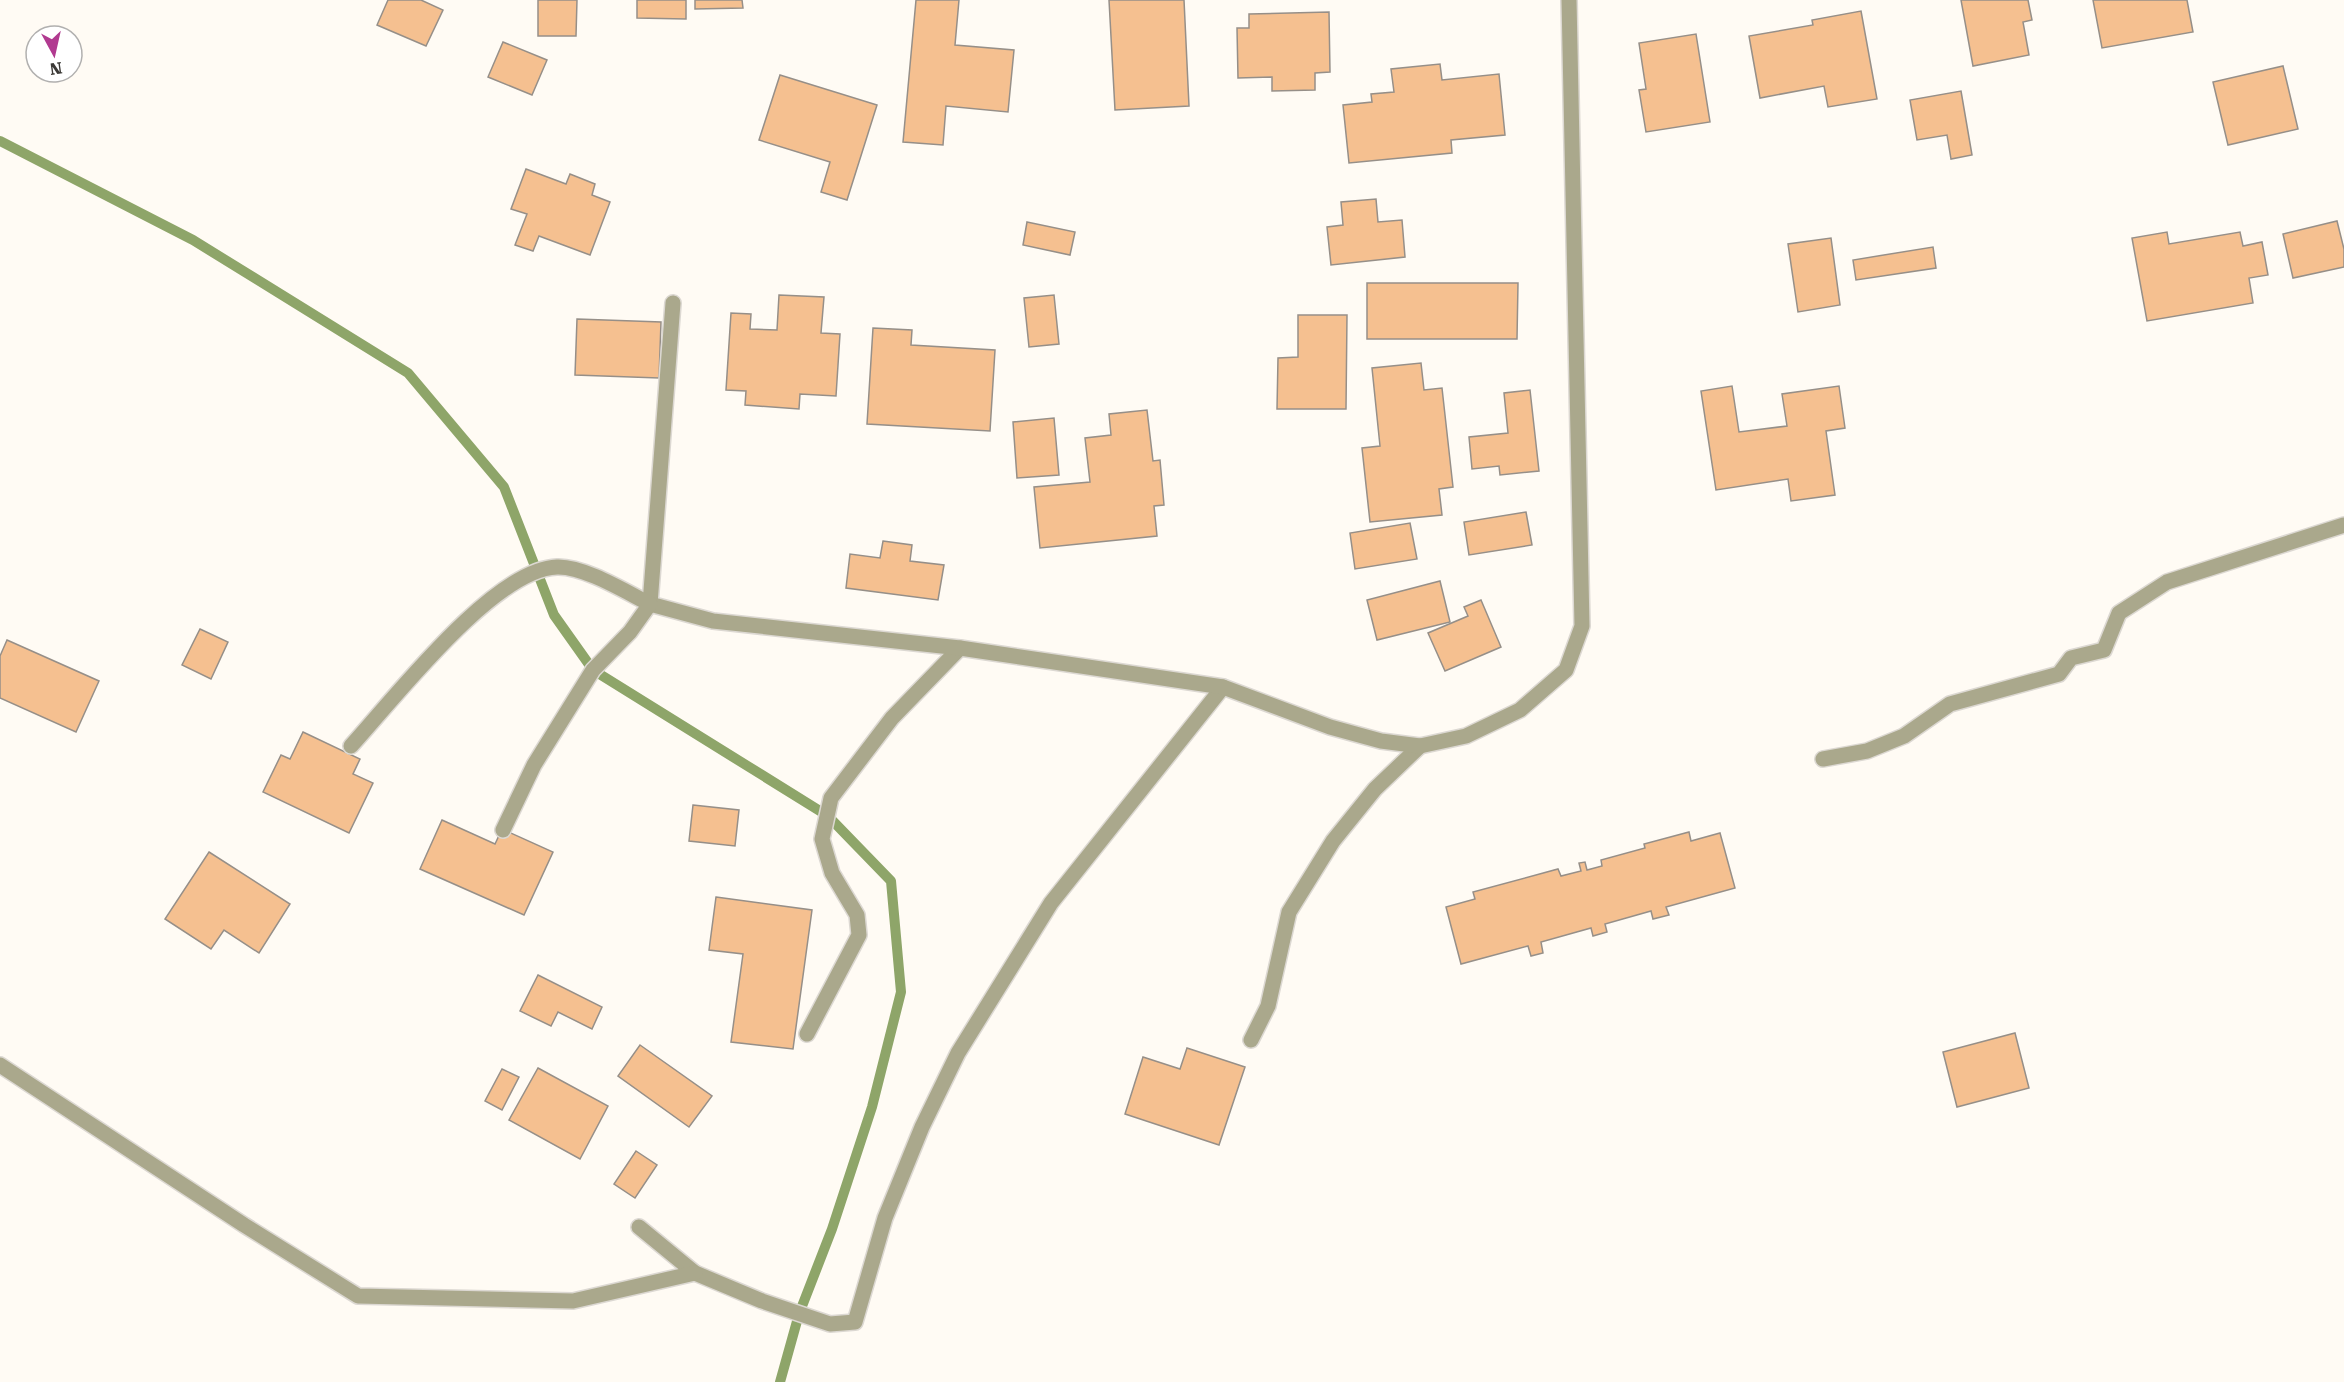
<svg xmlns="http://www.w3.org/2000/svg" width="2344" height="1382" font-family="'Roboto Serif',serif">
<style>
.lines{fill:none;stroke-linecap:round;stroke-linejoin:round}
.stream{stroke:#8ea569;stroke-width:10}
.building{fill:#f5c090;stroke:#968f88;stroke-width:1.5}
.service-casing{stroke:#dcd8d2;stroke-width:18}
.minor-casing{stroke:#dcd8d2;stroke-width:18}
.service{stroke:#aaa88c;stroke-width:15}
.minor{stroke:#aaa88c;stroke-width:15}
</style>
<rect width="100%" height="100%" fill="#fffbf4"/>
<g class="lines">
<path class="stream" d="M 0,141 L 193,240 L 408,373 L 504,487 L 554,615 L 593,670 L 828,816 L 891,881 L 901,992 L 872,1107 L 832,1229 L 799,1314 L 780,1382"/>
</g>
<g class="building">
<path d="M 388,0 L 421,0 L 443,10 L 426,46 L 377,25 Z"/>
<path d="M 538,0 L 577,0 L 576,36 L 538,36 Z"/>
<path d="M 637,0 L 686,0 L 686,19 L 637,18 Z"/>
<path d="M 695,0 L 742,0 L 743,8 L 695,9 Z"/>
<path d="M 916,0 L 959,0 L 955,45 L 1014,50 L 1008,112 L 946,106 L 943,145 L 903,142 Z"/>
<path d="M 1109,0 L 1184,0 L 1189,106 L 1115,110 Z"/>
<path d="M 1961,0 L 2028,0 L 2032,20 L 2023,22 L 2029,55 L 1973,66 Z"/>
<path d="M 2093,0 L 2187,0 L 2193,32 L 2102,48 Z"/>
<path d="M 1861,11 L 1877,99 L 1828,107 L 1824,86 L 1760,98 L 1749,36 L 1813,25 L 1812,20 Z"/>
<path d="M 1329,12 L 1330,72 L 1315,73 L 1315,90 L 1272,91 L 1272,77 L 1238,78 L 1237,28 L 1249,28 L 1249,14 Z"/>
<path d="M 1696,34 L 1710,122 L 1646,132 L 1639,90 L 1646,89 L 1639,43 Z"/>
<path d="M 503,42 L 547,60 L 532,95 L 488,77 Z"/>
<path d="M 1440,64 L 1442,80 L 1499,74 L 1505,135 L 1451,140 L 1452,153 L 1349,163 L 1343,105 L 1372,102 L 1371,94 L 1394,92 L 1391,69 Z"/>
<path d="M 2283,66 L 2298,129 L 2228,145 L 2213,82 Z"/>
<path d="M 780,75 L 877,105 L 847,200 L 821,192 L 830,162 L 759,140 Z"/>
<path d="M 1961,91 L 1972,155 L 1951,159 L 1947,135 L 1917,140 L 1910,100 Z"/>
<path d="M 526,169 L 566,184 L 570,174 L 595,184 L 592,195 L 610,202 L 590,255 L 539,236 L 533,251 L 515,245 L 527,214 L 511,209 Z"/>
<path d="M 1376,199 L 1378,222 L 1402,220 L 1405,257 L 1331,265 L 1327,227 L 1343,225 L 1341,202 Z"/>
<path d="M 2337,221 L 2344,249 L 2344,267 L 2293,278 L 2283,234 Z"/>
<path d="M 1027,222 L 1075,232 L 1070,255 L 1023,245 Z"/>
<path d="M 2167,232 L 2169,244 L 2240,232 L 2243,246 L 2262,242 L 2268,275 L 2249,278 L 2253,303 L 2147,321 L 2132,238 Z"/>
<path d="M 1831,238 L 1840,305 L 1798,312 L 1788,244 Z"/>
<path d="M 1933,247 L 1936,268 L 1856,280 L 1853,260 Z"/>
<path d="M 1367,283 L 1518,283 L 1517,339 L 1367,339 Z"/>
<path d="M 779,295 L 824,297 L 821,333 L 840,334 L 836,396 L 800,394 L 799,409 L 745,405 L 746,391 L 726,390 L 731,313 L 751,314 L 750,329 L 777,330 Z"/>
<path d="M 1054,295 L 1059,344 L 1029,347 L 1024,298 Z"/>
<path d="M 1298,315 L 1347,315 L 1346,409 L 1277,409 L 1278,358 L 1298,357 Z"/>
<path d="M 577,319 L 661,322 L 659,378 L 575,375 Z"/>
<path d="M 873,328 L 912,330 L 911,345 L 995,350 L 990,431 L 867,424 Z"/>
<path d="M 1421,363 L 1424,390 L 1442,388 L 1453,487 L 1439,489 L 1442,515 L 1370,522 L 1362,448 L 1380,446 L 1372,368 Z"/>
<path d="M 1732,386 L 1739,432 L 1787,426 L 1782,394 L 1839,386 L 1845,428 L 1826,431 L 1835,495 L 1791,501 L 1788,479 L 1716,490 L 1701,391 Z"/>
<path d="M 1530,390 L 1539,471 L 1500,475 L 1499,466 L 1472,469 L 1469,437 L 1508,433 L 1504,393 Z"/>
<path d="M 1147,410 L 1153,461 L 1160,460 L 1164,505 L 1154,506 L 1157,536 L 1040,548 L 1034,487 L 1090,482 L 1085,438 L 1111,435 L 1109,414 Z"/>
<path d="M 1054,418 L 1059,475 L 1017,478 L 1013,422 Z"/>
<path d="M 1526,512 L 1532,545 L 1469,555 L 1464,522 Z"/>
<path d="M 1410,523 L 1417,559 L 1355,569 L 1350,533 Z"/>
<path d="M 883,541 L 912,545 L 910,561 L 944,565 L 938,600 L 846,588 L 850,554 L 880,558 Z"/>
<path d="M 1440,581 L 1450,622 L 1377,640 L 1367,600 Z"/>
<path d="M 1481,600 L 1501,647 L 1445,671 L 1428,633 L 1468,616 L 1464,607 Z"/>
<path d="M 200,629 L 228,642 L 211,679 L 182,665 Z"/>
<path d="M 7,640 L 99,681 L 76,732 L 0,698 L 0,656 Z"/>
<path d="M 303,732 L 360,759 L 353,774 L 373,783 L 349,833 L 263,792 L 281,755 L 290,759 Z"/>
<path d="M 693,805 L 739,810 L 735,846 L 689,841 Z"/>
<path d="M 442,820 L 495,844 L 502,829 L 553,852 L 524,915 L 420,869 Z"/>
<path d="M 1689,832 L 1691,841 L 1720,833 L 1735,888 L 1666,907 L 1669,915 L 1653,919 L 1651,911 L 1605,924 L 1607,932 L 1593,936 L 1591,928 L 1541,942 L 1543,953 L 1531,956 L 1528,946 L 1461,964 L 1446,907 L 1475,899 L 1473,892 L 1558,869 L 1561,876 L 1581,871 L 1579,863 L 1585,862 L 1587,870 L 1602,866 L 1601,860 L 1645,848 L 1644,844 Z"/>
<path d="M 209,852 L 290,904 L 259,953 L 224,930 L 211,949 L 165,919 Z"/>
<path d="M 716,897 L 812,910 L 793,1049 L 731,1042 L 743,954 L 709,950 Z"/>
<path d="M 538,975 L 602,1007 L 592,1029 L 558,1012 L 551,1026 L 520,1011 Z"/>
<path d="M 2015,1033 L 2029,1088 L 1957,1107 L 1943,1052 Z"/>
<path d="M 640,1045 L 712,1096 L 689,1127 L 618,1076 Z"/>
<path d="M 1187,1048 L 1245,1067 L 1219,1145 L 1125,1114 L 1143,1057 L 1180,1069 Z"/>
<path d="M 538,1068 L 608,1106 L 580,1159 L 509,1120 Z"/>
<path d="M 502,1069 L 519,1077 L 502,1110 L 485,1101 Z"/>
<path d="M 636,1151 L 657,1165 L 635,1198 L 614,1184 Z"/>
</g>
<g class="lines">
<defs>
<g id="service">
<path d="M 807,1034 L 859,935 L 857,915 L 832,873 L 822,839 L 831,798 L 892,718 L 960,648"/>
<path d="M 1251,1040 L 1268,1006 L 1289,912 L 1333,841 L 1375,789 L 1420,746"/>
<path d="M 639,1227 L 695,1273 L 762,1301 L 830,1324 L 855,1322 L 885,1218 L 922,1127 L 958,1053 L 1051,903 L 1223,687"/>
</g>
<g id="minor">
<path d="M 673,303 L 650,604 L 713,621 L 960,648 L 1223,687 L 1330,727 L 1381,741 L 1420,746 L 1466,736 L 1520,710 L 1566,670 L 1582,626 L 1569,0"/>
<path d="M 351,746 C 394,699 494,569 557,567 C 584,566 626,592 650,604 L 630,632 L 593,670 L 534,765 L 503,830"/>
<path d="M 1823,759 L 1867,751 L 1904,736 L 1950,704 L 2059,674 L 2071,658 L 2104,650 L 2119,613 L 2167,582 L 2344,525"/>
<path d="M 0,1065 L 244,1225 L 358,1296 L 573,1301 L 695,1273"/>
</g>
</defs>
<use href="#service" class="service-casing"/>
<use href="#minor" class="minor-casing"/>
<use href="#service" class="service"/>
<use href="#minor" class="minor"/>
</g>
<g transform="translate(54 54) rotate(172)"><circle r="28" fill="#ffffff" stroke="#b1b0af" stroke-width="1.5"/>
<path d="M0-4.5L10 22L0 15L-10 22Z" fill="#b13a90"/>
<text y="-9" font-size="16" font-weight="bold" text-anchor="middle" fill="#3c3a37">N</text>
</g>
</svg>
